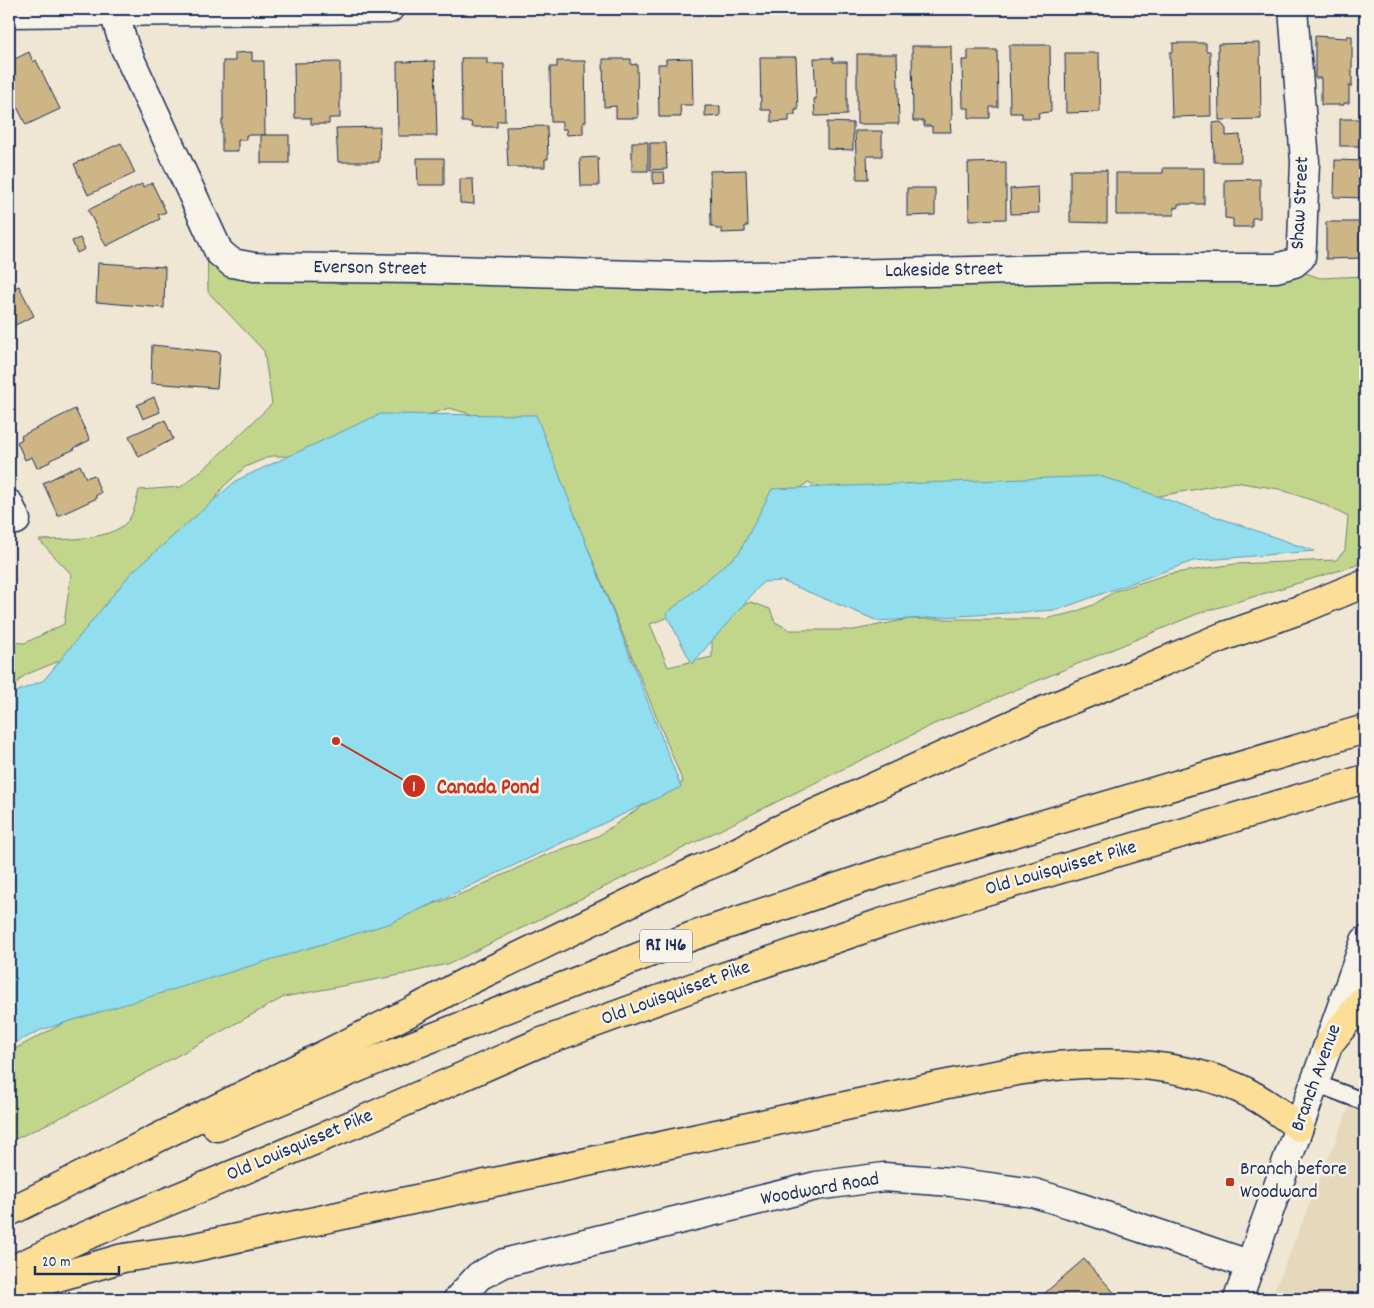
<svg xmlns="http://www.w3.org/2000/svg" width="1374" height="1308" font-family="Dekko,sans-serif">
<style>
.built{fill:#e5d8bc}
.green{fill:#c2d68b;stroke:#6e8274;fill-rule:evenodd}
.water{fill:#90deee;stroke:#6198b4}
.building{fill:#ceb585;stroke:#1b2f5e}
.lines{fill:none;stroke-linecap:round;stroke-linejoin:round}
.lane-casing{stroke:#1b2f5e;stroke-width:20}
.street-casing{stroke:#1b2f5e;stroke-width:31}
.secondary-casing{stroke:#1b2f5e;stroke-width:31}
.highway-casing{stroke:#1b2f5e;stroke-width:31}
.lane{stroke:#f7f3e8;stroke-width:16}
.street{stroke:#f7f3e8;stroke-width:28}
.secondary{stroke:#f7f3e8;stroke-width:28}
.highway{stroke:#fcde96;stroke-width:28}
.poi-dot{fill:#c8321e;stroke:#f7f3e8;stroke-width:2}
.labels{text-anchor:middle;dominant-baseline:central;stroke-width:5;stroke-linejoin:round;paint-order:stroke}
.shield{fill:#f7f3e8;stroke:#5d6a87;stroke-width:1}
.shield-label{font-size:19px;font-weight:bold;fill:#1b2f5e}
.street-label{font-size:20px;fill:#1b2f5e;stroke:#f7f3e8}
.poi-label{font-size:20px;fill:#1b2f5e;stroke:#f7f3e8;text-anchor:start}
.leader{fill:none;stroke:#c8321e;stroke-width:2}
.callout-dot{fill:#c8321e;stroke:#f7f3e8;stroke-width:2}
.mark-label{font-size:15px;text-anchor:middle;font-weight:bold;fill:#fff}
.callout-label{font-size:21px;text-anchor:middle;font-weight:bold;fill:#c8321e;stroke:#f7f3e8;stroke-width:5;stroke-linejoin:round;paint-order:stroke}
</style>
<rect width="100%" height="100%" fill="#efe7d4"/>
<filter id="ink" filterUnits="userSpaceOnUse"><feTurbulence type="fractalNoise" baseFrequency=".02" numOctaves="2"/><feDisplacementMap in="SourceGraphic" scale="10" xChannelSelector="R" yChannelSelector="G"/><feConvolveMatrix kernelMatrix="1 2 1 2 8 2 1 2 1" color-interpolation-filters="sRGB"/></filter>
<g filter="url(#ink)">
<path class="built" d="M 1365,1069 L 1365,1299 L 1271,1299 L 1319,1181 Z"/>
<path class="green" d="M 207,236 L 246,260 L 272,264 L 1285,266 L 1320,278 L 1365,276 L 1365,560 L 1354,566 L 1197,614 L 934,724 L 451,963 L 400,975 L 284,997 L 95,1101 L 9,1142 L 9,1052 L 107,1000 L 374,926 L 469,891 L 541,857 L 598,836 L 653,799 L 683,782 L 555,468 L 527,430 L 449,408 L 425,416 L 345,457 L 271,456 L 245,467 L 223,487 L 190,535 L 64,659 L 25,675 L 9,691 L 9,642 L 25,643 L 64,624 L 71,574 L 39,540 C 64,539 118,542 131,516 C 135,508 137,498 139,490 L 181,487 L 206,467 L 272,404 L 264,351 L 208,292 ZM 808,482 L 835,495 L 1154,497 L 1235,482 L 1279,489 L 1323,504 L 1348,517 L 1345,550 L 1336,560 L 1235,564 L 1168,574 L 1115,591 L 1093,605 L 1072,613 L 1044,619 L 909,619 L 854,630 L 790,630 L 775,622 L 770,609 L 751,602 L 727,610 L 712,638 L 712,657 L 668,667 L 650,624 L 683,612 L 777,520 L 785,501 Z"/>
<g class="water">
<path d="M 380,414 L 536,415 L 681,787 L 391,923 L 41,1030 L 9,1046 L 9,695 L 44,680 L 131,573 L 237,480 Z"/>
<path d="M 1100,476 L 1314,551 L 1193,561 L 1057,610 L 878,621 L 782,581 L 763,582 L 692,664 L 666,614 L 739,553 L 772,489 Z"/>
</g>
<g class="building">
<path d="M 1315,36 L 1347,38 L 1347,36 L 1352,36 L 1352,86 L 1349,86 L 1349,103 L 1344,103 L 1344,105 L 1321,105 L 1321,78 L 1315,78 Z"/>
<path d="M 1173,43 L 1206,43 L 1206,51 L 1210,51 L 1211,116 L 1172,117 L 1170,52 L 1173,52 Z"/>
<path d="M 1260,43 L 1261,119 L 1219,120 L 1218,44 Z"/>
<path d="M 1009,45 L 1050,45 L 1051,112 L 1038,113 L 1039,118 L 1022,118 L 1022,113 L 1010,113 Z"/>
<path d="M 912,46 L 951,46 L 952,120 L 950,120 L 951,132 L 932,132 L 932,126 L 924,126 L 924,121 L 913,121 Z"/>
<path d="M 968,50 L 997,50 L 998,107 L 990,107 L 990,118 L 969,118 L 969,108 L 963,108 L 962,60 L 968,60 Z"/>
<path d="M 29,52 L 33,62 L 36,60 L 60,109 L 26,125 L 9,90 L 9,62 Z"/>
<path d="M 252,52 L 252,61 L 264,61 L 265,135 L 246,135 L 246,140 L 238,140 L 238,151 L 222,151 L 222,120 L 223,120 L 223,61 L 235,61 L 235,53 Z"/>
<path d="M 1065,53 L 1099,53 L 1100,112 L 1066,113 Z"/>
<path d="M 857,54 L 897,54 L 899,124 L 857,124 Z"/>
<path d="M 760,57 L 796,57 L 798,110 L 795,110 L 795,115 L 789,115 L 789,121 L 771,122 L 771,110 L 761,110 Z"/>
<path d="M 461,58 L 487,58 L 487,64 L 504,64 L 505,121 L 497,121 L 497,127 L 472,127 L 471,122 L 462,122 Z"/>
<path d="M 692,58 L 693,105 L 680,105 L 681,117 L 659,117 L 658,64 L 666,64 L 666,59 Z"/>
<path d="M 814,58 L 833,58 L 833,62 L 847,62 L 847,115 L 815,116 L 814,99 L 816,99 Z"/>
<path d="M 603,59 L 631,59 L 631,65 L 637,64 L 638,118 L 616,118 L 616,106 L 604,107 Z"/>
<path d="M 435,61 L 437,136 L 398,136 L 397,62 Z"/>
<path d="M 557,61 L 585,61 L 586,122 L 583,122 L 583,134 L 567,135 L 566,129 L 562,129 L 562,122 L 551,122 L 550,67 L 557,67 Z"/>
<path d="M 340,62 L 340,118 L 329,118 L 329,124 L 311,124 L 311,118 L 295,118 L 294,63 Z"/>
<path d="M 705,106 L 720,106 L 720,116 L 705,117 Z"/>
<rect x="1340" y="119" width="25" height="27"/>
<path d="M 827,122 L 853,123 L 853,150 L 827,149 Z"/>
<path d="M 1221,122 L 1226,129 L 1226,136 L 1240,135 L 1241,162 L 1214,162 L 1213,123 Z"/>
<path d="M 547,126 L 548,159 L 545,159 L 545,167 L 508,167 L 506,127 Z"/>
<path d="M 380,127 L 379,162 L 338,162 L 336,128 Z"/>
<path d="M 855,131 L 882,131 L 882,156 L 867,156 L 868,179 L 857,179 Z"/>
<rect x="261" y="135" width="28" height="28"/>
<rect x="632" y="142" width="16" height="29"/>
<path d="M 121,143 L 135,173 L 88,195 L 74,164 Z"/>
<path d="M 650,143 L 666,143 L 667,169 L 650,170 Z"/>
<path d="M 598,157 L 599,186 L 581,186 L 580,158 Z"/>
<path d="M 417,158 L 444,158 L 444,185 L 418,185 Z"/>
<path d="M 1335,160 L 1365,161 L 1365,198 L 1334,197 Z"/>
<path d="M 1006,162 L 1006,219 L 969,220 L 968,163 Z"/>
<path d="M 1163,168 L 1204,168 L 1204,204 L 1178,204 L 1178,208 L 1174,207 L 1174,215 L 1116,215 L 1116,173 L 1163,173 Z"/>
<path d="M 746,170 L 748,226 L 745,226 L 745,232 L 722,233 L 722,229 L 716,229 L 714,226 L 711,226 L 710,171 Z"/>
<path d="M 1070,170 L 1107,170 L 1107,223 L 1070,222 Z"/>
<path d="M 653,172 L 664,172 L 665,183 L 653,184 Z"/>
<path d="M 460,179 L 473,179 L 474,204 L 460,203 Z"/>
<path d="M 1260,179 L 1260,218 L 1252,218 L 1252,227 L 1233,227 L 1233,219 L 1225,218 L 1225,180 Z"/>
<path d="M 152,183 L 166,212 L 158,215 L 160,219 L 106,246 L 88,210 L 142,184 L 143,187 Z"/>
<path d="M 1038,187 L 1039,213 L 1011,214 L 1010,189 Z"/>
<path d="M 907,188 L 935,188 L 935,215 L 907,216 Z"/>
<path d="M 1326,222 L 1365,222 L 1365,258 L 1326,259 Z"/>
<path d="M 80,238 L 85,249 L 77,253 L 72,241 Z"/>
<path d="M 98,263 L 165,267 L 164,308 L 96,302 Z"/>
<path d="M 19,286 L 34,316 L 9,328 L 9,290 Z"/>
<path d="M 152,345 L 220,352 L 217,388 L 151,383 Z"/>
<path d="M 154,397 L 160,412 L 143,419 L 137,405 Z"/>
<path d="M 75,409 L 90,440 L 74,448 L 75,449 L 50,460 L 50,462 L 37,468 L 32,457 L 25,460 L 17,442 L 22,439 L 21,436 Z"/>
<path d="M 165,420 L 173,439 L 139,457 L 129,436 Z"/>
<path d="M 80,465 L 86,478 L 94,475 L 101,493 L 95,496 L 97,498 L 58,516 L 43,483 Z"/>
<path d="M 1084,1259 L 1120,1299 L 1038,1299 Z"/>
</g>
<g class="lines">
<defs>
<path id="lane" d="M 1315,1083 L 1365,1102"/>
<g id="street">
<path d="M 9,13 L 389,9"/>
<path d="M 114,13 L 125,48 L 219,252 L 232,263 L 254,267 L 416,269 L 709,277 L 1101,268 L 1276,268 L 1294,263 L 1301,257 L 1302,244 L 1305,161 L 1293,9"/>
<path d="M 9,504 L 16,520"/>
</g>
<g id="secondary">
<path d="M 458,1299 L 479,1276 L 504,1263 L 816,1186 L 884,1177 L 952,1182 L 1034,1193 L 1070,1204 L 1251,1265"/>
<path d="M 1238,1299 L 1365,941"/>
</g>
<g id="highway">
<path d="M 1328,1045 L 1365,998"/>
<path d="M 217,1127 L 393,1053 L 690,937 L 889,870 L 1365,729"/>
<path d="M 9,1212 L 414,1010 L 464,983 L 697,870 L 724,859 L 776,831 L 1033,715 L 1105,686 L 1222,637 L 1302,609 L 1365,583"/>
<path d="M 9,1271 L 83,1237 L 361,1121 L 539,1043 L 691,988 L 881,923 L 979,893 L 1365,779"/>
<path d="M 9,1291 L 123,1258 L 186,1249 L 933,1087 C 1017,1069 1103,1053 1188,1072 C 1210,1077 1233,1084 1252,1095 C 1269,1104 1284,1116 1299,1127"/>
</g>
</defs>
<use href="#lane" class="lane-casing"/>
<use href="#street" class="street-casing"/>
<use href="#secondary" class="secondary-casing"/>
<use href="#highway" class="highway-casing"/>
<use href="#lane" class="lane"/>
<use href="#street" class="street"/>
<use href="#secondary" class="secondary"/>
<use href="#highway" class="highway"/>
</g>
</g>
<rect class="poi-dot" x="1225" y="1177" width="10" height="10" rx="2.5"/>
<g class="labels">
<rect class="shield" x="640" y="929.5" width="52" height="33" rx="4"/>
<g class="shield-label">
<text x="666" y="946">RI 146</text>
</g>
<g class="street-label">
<text transform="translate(1301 203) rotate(-87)">Shaw Street</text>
<text transform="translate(370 269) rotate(1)">Everson Street</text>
<text transform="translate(944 271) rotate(-1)">Lakeside Street</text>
<text transform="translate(1061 869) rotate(-16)">Old Louisquisset Pike</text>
<text transform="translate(676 994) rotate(-20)">Old Louisquisset Pike</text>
<text transform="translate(1317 1078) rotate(-70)">Branch Avenue</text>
<text transform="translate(300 1146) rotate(-23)">Old Louisquisset Pike</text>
<text transform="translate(820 1190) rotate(-10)">Woodward Road</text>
</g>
<g class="poi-label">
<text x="1240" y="1170">Branch before<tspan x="1240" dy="23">Woodward</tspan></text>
</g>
</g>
<path class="leader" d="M336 741L414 786"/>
<g class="callout-dot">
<circle cx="336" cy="741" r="5"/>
<circle cx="414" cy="786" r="12"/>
</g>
<g class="mark-label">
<text x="414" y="791">1</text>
</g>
<g class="callout-label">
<text x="488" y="793">Canada Pond</text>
</g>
<rect width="1374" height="1308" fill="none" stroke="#f7f3e8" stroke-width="30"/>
<rect x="15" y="15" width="1344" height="1278" fill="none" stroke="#1b2f5e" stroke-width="2" filter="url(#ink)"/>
<path d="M35 1266v8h84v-8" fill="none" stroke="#1b2f5e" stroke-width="2.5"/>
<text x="42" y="1266" font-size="15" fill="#1b2f5e" stroke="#f7f3e8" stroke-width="4" paint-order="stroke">20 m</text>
</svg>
